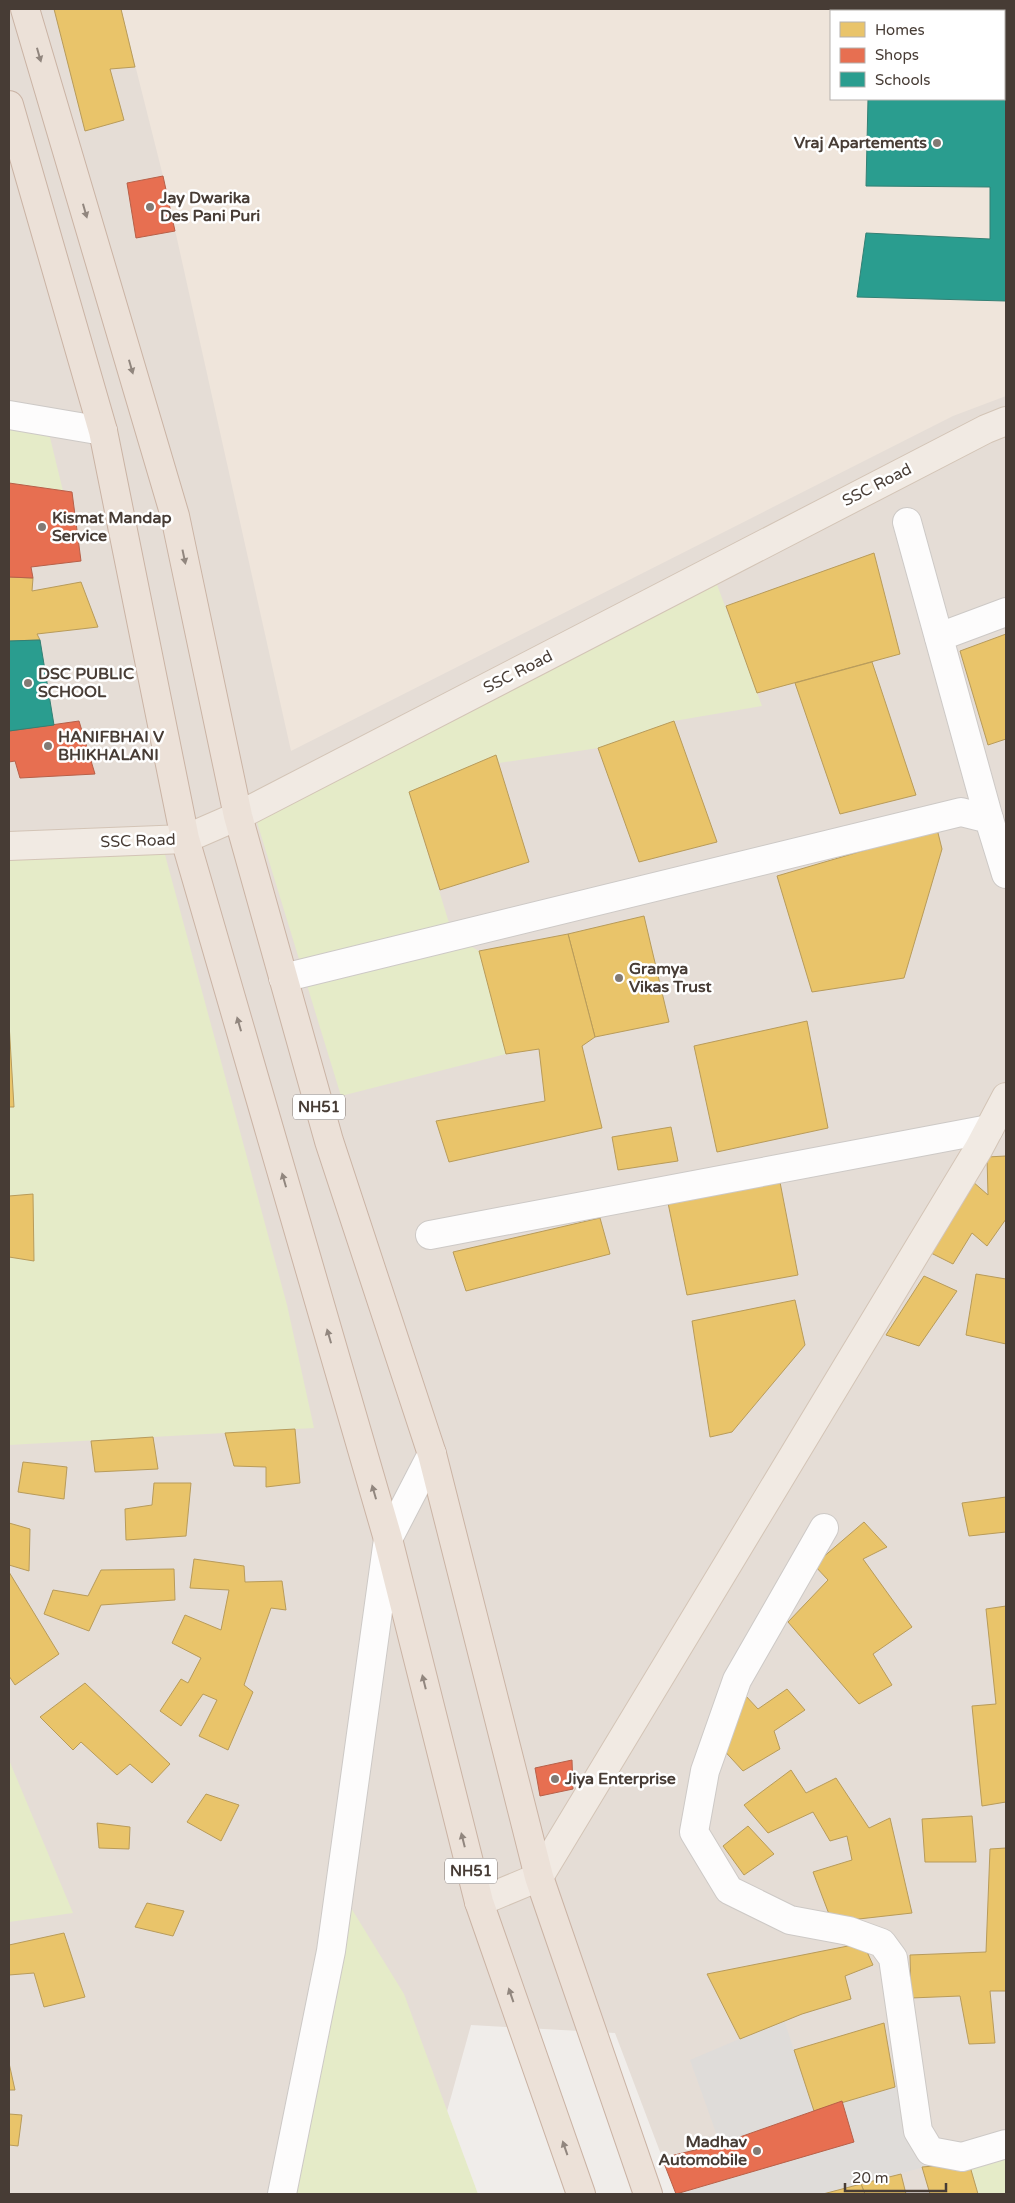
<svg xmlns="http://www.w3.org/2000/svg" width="1015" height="2203" font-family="'Varela Round',sans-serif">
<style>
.residential{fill:#e5ddd6;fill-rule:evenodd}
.education{fill:#efe5db;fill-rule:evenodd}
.green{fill:#e5ebc8}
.parking{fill:#dfdcd9}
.homes{fill:#e9c46a;stroke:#b89b5a}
.shops{fill:#e76f51;stroke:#b76049}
.schools{fill:#2a9d8f;stroke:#338074}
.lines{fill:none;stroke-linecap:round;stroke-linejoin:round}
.minor-casing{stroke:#cdc9c6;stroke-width:30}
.major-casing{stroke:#d3c4b6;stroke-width:30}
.highway-casing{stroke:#cab3a4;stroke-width:30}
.minor{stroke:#fdfcfc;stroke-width:28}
.major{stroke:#f1eae3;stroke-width:28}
.highway{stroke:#ece1d8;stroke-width:28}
.oneway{fill:#91867e}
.poi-dot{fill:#827a74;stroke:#fff;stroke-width:2}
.labels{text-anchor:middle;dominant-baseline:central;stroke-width:5;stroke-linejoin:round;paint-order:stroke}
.shield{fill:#fff;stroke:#7e7672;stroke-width:1}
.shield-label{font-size:15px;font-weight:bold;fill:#473c35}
.poi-label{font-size:16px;font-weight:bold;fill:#473c35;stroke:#fff;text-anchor:start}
.street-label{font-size:16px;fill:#473c35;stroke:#fff}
</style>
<rect width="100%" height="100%" fill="#f0edea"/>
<path class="residential" d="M 9,9 L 1006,9 L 1006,2194 L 676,2194 L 615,2033 L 471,2025 L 424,2194 L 9,2194 ZM 831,11 L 1004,11 L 1004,99 L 831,99 Z"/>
<path class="education" d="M 121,9 L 1006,9 L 1006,396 L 953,416 L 291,751 L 163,176 ZM 831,11 L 1004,11 L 1004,99 L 831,99 Z"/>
<g class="green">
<path d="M 9,415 L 46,421 L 63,491 L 9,483 Z"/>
<path d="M 712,571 L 762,706 L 674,721 L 598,748 L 499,763 L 496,755 L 409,792 L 453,936 L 479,951 L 506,1054 L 341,1096 L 253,809 Z"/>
<path d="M 161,840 L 287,1305 L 314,1428 L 9,1445 L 9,846 Z"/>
<path d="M 9,1760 L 73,1913 L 9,1922 Z"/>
<path d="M 340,1890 L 404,1994 L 478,2194 L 280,2194 Z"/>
<path d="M 1006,2156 L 1006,2194 L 978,2194 L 969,2163 Z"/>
</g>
<g class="parking">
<path d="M 784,2020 L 814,2111 L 720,2144 L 690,2060 Z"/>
<path d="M 911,2082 L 918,2131 L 962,2157 L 823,2194 L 679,2194 L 853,2142 L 842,2101 Z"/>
</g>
<g class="homes">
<path d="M 54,9 L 121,9 L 135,67 L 110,69 L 124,120 L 85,131 Z"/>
<path d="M 874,553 L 900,654 L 757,693 L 726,606 Z"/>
<path d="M 9,577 L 33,578 L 32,591 L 81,582 L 98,627 L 37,634 L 40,640 L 9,641 Z"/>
<path d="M 1006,634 L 1006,739 L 988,745 L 960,651 Z"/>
<path d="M 872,662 L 916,795 L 840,814 L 795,683 Z"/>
<path d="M 674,721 L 717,842 L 639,862 L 598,748 Z"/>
<path d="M 496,755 L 529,862 L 440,890 L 409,792 Z"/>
<path d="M 937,829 L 942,849 L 904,978 L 812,992 L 777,876 Z"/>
<path d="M 644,916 L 669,1022 L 595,1037 L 568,934 Z"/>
<path d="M 568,934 L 595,1037 L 582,1046 L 602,1128 L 449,1162 L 436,1121 L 545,1101 L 539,1049 L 506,1054 L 479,951 Z"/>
<path d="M 807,1021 L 828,1128 L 717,1152 L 694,1046 Z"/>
<path d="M 9,1023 L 14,1107 L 9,1107 Z"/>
<path d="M 671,1127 L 678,1161 L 618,1170 L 612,1137 Z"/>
<path d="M 1006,1156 L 1006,1219 L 987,1246 L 972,1233 L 953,1264 L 931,1253 L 972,1181 L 988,1195 L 987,1157 Z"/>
<path d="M 779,1177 L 798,1275 L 687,1295 L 668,1203 Z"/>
<path d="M 33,1194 L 34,1261 L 9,1257 L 9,1196 Z"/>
<path d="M 600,1218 L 610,1254 L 466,1291 L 453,1252 Z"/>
<path d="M 976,1274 L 1006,1279 L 1006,1344 L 966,1335 Z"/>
<path d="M 924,1276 L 957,1291 L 919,1346 L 886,1335 Z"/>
<path d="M 795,1300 L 805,1345 L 732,1432 L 710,1437 L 692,1321 Z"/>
<path d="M 295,1429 L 300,1483 L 266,1487 L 266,1467 L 234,1466 L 225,1433 Z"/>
<path d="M 153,1437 L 158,1469 L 95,1472 L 91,1441 Z"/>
<path d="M 23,1462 L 67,1467 L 64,1499 L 18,1492 Z"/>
<path d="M 154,1483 L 191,1483 L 186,1536 L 126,1540 L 125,1509 L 152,1505 Z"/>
<path d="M 1006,1497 L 1006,1532 L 969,1536 L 962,1503 Z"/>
<path d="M 864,1522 L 887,1547 L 863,1559 L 912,1627 L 873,1654 L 892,1685 L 859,1704 L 788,1622 L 828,1580 L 814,1565 Z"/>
<path d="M 9,1523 L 30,1529 L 29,1571 L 9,1565 Z"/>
<path d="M 194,1559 L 244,1566 L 245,1582 L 282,1581 L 286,1610 L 271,1608 L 244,1685 L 253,1692 L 228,1750 L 199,1736 L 217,1700 L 203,1694 L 181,1726 L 160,1711 L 181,1679 L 188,1683 L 201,1658 L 172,1643 L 185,1615 L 221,1630 L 229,1590 L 190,1588 Z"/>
<path d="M 174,1569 L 175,1600 L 101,1605 L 89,1631 L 44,1614 L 53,1590 L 88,1596 L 101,1570 Z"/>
<path d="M 9,1572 L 59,1654 L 15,1685 L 9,1676 Z"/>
<path d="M 1006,1606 L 1006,1802 L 982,1806 L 972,1706 L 996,1704 L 986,1609 Z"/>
<path d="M 85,1683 L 170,1764 L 152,1783 L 130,1764 L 117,1775 L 81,1742 L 73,1750 L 40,1717 Z"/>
<path d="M 787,1689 L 805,1710 L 774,1731 L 780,1749 L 743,1771 L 719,1745 L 745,1695 L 758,1709 Z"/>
<path d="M 791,1770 L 806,1793 L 836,1778 L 869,1828 L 890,1818 L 912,1913 L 832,1922 L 813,1872 L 852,1860 L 847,1836 L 830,1841 L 813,1812 L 768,1833 L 744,1805 Z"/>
<path d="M 206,1794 L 239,1805 L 221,1841 L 187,1822 Z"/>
<path d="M 972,1816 L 976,1862 L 925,1862 L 922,1819 Z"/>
<path d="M 97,1823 L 130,1827 L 129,1849 L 99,1848 Z"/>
<path d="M 748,1826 L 774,1854 L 744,1875 L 723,1846 Z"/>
<path d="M 1006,1848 L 1006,1991 L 990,1991 L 995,2043 L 969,2044 L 960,1996 L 911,1998 L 910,1955 L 986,1952 L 990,1849 Z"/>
<path d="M 147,1903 L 184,1911 L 173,1936 L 135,1927 Z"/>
<path d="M 64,1933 L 85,1997 L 44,2007 L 34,1973 L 9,1975 L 9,1945 Z"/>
<path d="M 863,1943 L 873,1965 L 845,1976 L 851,1999 L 802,2014 L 740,2039 L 707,1974 Z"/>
<path d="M 884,2023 L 895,2087 L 814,2111 L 794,2050 Z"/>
<path d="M 9,2063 L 15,2090 L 9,2090 Z"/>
<path d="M 9,2114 L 22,2115 L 18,2146 L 9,2145 Z"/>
<path d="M 969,2163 L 978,2194 L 930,2194 L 922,2167 Z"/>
<path d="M 901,2174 L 906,2194 L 865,2194 L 861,2184 Z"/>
<path d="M 861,2184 L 865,2194 L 823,2194 Z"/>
</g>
<g class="shops">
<path d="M 163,176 L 175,231 L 136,238 L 127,183 Z"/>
<path d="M 9,483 L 72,492 L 81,561 L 31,567 L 33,578 L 9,577 Z"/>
<path d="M 79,721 L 95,774 L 20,778 L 15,761 L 9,762 L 9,731 Z"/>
<path d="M 572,1760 L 573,1789 L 540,1796 L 535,1768 Z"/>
<path d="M 842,2101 L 854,2142 L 676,2194 L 662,2158 L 720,2144 Z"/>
</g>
<g class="schools">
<path d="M 996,9 L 1006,9 L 1006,301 L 857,297 L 866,233 L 990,239 L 990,187 L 866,186 L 868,99 L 1004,99 L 1004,11 L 996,11 Z"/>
<path d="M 40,640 L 54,725 L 9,731 L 9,641 Z"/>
</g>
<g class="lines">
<defs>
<g id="minor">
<path d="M 9,415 L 103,431"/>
<path d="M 907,522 L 989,819"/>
<path d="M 939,637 L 1006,612"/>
<path d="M 283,978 L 961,812 L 989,819 L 1006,874"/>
<path d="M 430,1235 L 989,1129"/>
<path d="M 824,1528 L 737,1680 L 705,1771 L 694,1832 L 729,1890 L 790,1920 L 849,1931 L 882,1943 L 893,1958 L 918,2131 L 930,2151 L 962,2157 L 1006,2144"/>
<path d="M 282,2194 L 331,1951 L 388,1539 L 432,1454"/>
</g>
<g id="major">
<path d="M 9,846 L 185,839 L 238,816 L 986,429 L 1006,421"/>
<path d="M 479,1902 L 539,1877 L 979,1148 L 1006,1097"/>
</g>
<g id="highway">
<path d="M 25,9 L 175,516 L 238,816 L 329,1141 L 432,1454 L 539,1877 L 648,2194"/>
<path d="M 9,105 L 103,431 L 185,839 L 388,1539 L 479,1902 L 581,2194"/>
</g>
</defs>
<use href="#minor" class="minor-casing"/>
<use href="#major" class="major-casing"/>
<use href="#highway" class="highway-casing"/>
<use href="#minor" class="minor"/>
<use href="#major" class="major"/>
<use href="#highway" class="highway"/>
</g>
<defs><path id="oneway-solid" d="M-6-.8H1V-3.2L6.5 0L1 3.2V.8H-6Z" transform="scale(1.25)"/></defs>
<g class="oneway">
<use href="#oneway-solid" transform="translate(39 55) rotate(74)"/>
<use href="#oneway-solid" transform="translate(85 211) rotate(74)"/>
<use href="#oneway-solid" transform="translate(131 367) rotate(74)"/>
<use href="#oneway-solid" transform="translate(184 557) rotate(78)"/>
<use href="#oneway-solid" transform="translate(239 1024) rotate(-106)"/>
<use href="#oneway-solid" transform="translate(284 1180) rotate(-106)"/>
<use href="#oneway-solid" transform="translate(329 1336) rotate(-106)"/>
<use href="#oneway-solid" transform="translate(374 1492) rotate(-106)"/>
<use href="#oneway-solid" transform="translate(424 1682) rotate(-104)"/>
<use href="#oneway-solid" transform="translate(463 1840) rotate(-104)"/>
<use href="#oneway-solid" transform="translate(511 1995) rotate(-109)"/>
<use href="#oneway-solid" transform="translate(565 2148) rotate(-109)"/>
</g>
<g class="poi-dot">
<circle cx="937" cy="143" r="5"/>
<circle cx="150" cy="207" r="5"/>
<circle cx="42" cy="527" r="5"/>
<circle cx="28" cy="683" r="5"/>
<circle cx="48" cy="746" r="5"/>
<circle cx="619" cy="978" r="5"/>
<circle cx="555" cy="1779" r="5"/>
<circle cx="757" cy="2151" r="5"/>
</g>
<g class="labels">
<g class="shield">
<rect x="293" y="1094.5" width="52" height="25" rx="4"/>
<rect x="445" y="1858.5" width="52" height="25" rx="4"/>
</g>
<g class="shield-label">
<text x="319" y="1107">NH51</text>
<text x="471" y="1871">NH51</text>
</g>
<g class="poi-label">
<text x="927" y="143" text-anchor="end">Vraj Apartements</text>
<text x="160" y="198">Jay Dwarika<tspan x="160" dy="18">Des Pani Puri</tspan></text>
<text x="52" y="518">Kismat Mandap<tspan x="52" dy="18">Service</tspan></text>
<text x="38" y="674">DSC PUBLIC<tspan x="38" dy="18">SCHOOL</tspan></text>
<text x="58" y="737">HANIFBHAI V<tspan x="58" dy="18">BHIKHALANI</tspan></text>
<text x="629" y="969">Gramya<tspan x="629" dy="18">Vikas Trust</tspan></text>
<text x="565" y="1779">Jiya Enterprise</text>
<text x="747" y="2142" text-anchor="end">Madhav<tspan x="747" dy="18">Automobile</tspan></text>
</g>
<g class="street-label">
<text transform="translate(877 485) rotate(-27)">SSC Road</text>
<text transform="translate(518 672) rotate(-27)">SSC Road</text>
<text transform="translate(138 841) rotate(-2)">SSC Road</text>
</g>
</g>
<rect width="1015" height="2203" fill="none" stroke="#473c35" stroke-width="20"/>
<rect x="830" y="10" width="175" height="90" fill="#ffffff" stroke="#b5b1ae"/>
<rect x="840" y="22" width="25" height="15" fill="#e9c46a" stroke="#b5b1ae"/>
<text x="875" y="35" font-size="15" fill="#473c35">Homes</text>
<rect x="840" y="48" width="25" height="15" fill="#e76f51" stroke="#b5b1ae"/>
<text x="875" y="60" font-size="15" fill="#473c35">Shops</text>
<rect x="840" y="72" width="25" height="15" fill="#2a9d8f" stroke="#b5b1ae"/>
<text x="875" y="85" font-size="15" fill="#473c35">Schools</text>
<path d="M845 2183v8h101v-8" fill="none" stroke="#473c35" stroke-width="2.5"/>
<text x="852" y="2183" font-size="15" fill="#473c35" stroke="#ffffff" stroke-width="4" paint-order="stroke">20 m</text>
</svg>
